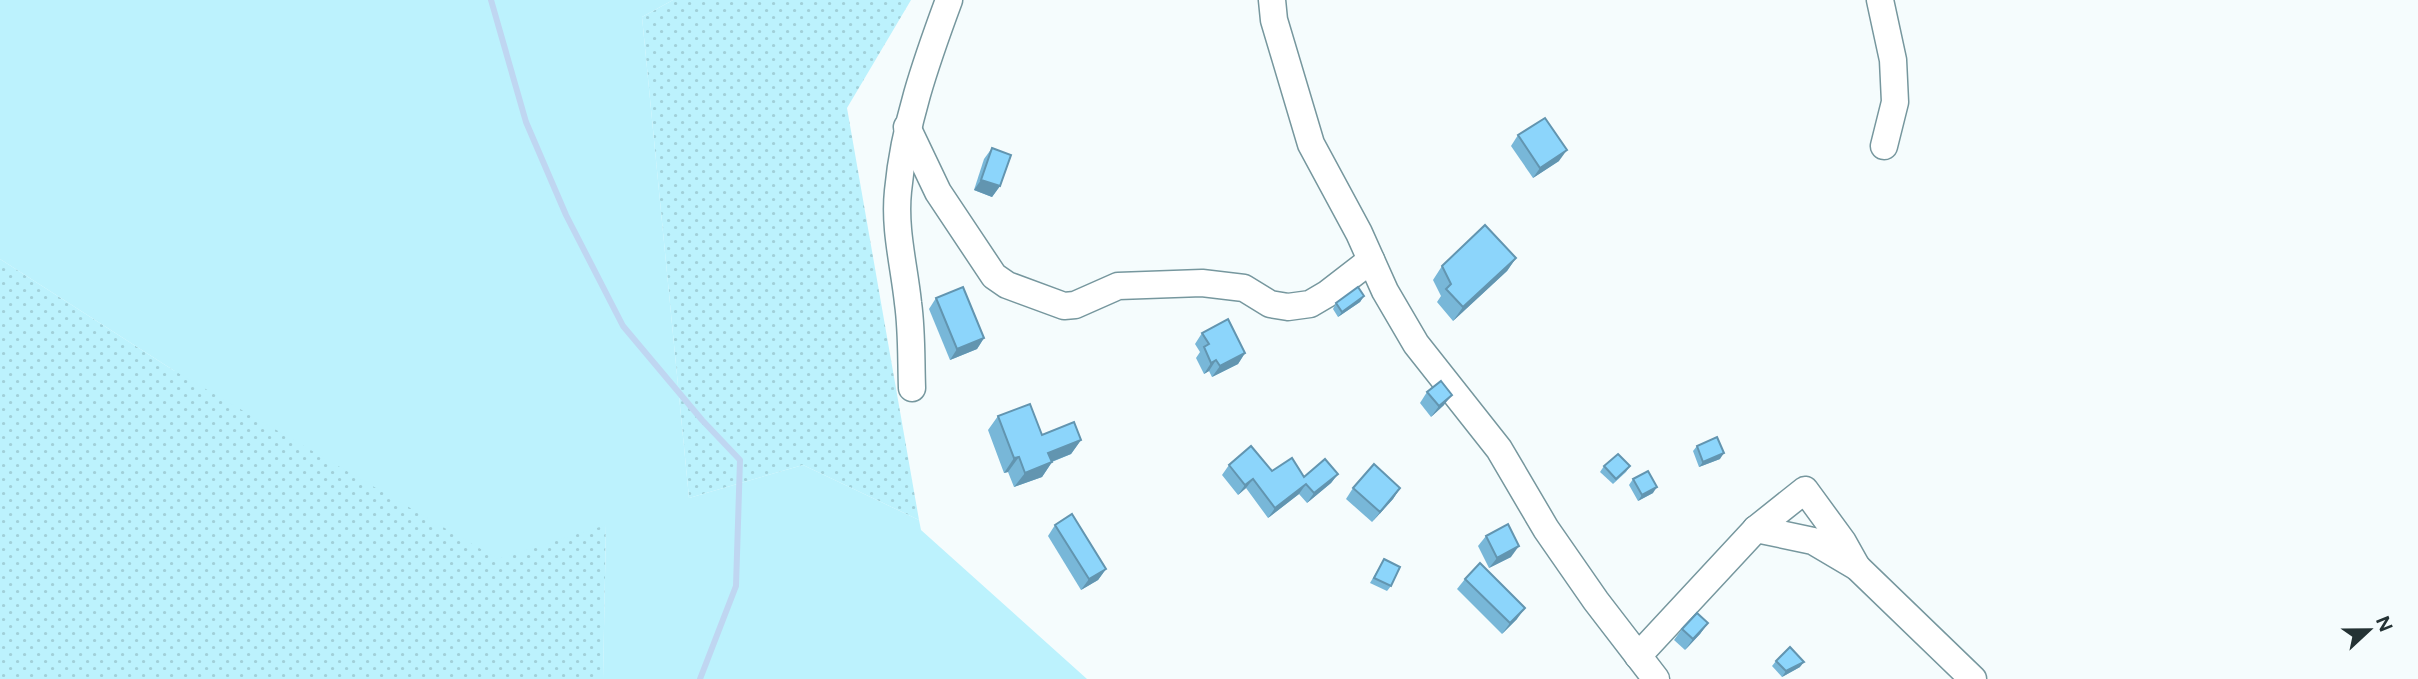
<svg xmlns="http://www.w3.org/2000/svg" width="2418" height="679" font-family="Figtree,sans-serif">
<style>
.grass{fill:url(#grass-dots)}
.garden{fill:#bcf2fd}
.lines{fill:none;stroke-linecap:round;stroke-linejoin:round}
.stream{stroke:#bfd6f1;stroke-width:6}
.street-casing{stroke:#76979e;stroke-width:29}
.street{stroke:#fff;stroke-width:26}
.wall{fill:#78b7d8}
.shaded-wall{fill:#6295b0}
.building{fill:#8cd5fb;stroke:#6295b0;stroke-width:2}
</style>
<defs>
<pattern id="grass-dots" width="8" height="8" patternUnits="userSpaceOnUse" patternTransform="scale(1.75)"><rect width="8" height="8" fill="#bcf2fd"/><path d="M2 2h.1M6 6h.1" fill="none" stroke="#a1d0d9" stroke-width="1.8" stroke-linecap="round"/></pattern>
</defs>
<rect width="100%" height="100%" fill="#f5fcfd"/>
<g class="grass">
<path d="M 673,0 L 911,0 L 847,108 L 919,520 L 803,465 L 689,498 L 642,17 Z"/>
<path d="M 0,259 L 173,370 L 606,524 L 603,679 L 0,679 Z"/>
</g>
<path class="garden" d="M 0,0 L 673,0 L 642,17 L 689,498 L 803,465 L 919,520 L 921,530 L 1087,679 L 603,679 L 606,525 L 498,559 L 173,370 L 0,259 Z"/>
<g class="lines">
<path class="stream" d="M 491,0 L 526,122 L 566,215 L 623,326 L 702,420 L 740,460 L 736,586 L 700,679"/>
<defs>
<g id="street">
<path d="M 1272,0 L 1274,20 L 1311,144 L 1359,233 L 1385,291 L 1416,344 L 1499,449 L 1546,529 L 1596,601 L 1656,679"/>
<path d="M 1880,0 L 1893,60 L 1895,102 L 1884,146"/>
<path d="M 907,127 L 938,192 L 994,276 L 1007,285 L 1064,306 L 1075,305 L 1118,286 L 1202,283 L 1244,288 L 1270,304 L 1288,307 L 1310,304 L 1327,294 L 1371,260"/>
<path d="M 912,388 C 911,360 912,331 908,303 C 904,265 894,229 898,191 C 904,125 926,62 949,0"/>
<path d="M 1756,529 L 1813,541 L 1857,567 L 1973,679"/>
<path d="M 1638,656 L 1756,529 L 1805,490 L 1843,542 L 1857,567"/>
</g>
</defs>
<use href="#street" class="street-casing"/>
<use href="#street" class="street"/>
</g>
<g class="wall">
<path d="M 1518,135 L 1559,161 L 1533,178 L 1511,146 Z"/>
<path d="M 992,148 L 1000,186 L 992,197 L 974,190 L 984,159 Z"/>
<path d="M 1516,258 L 1507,271 L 1453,321 L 1437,302 L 1441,296 L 1433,280 L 1442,266 Z"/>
<path d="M 1364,296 L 1360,302 L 1338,317 L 1333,309 L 1336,303 Z"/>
<path d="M 936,298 L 984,338 L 977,349 L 950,360 L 929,309 Z"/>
<path d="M 1202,333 L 1245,353 L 1238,364 L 1212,377 L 1209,371 L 1204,374 L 1196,358 L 1200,352 L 1195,344 Z"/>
<path d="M 1427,392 L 1444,405 L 1431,417 L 1420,403 Z"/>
<path d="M 998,416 L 1042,435 L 1081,440 L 1071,454 L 1052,462 L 1042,477 L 1014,487 L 1008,472 L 1004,473 L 988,430 Z"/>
<path d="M 1697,446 L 1720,459 L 1699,467 L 1693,451 Z"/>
<path d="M 1229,465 L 1304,477 L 1338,474 L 1331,483 L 1307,503 L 1299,494 L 1268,518 L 1246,488 L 1238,495 L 1222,475 Z"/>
<path d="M 1604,466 L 1630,466 L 1626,472 L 1613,484 L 1600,472 Z"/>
<path d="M 1633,479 L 1653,493 L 1638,501 L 1629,485 Z"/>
<path d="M 1353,488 L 1400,488 L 1393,499 L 1372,522 L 1346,499 Z"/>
<path d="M 1055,525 L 1106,569 L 1098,580 L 1081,590 L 1048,536 Z"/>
<path d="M 1486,536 L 1511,557 L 1489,568 L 1478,546 Z"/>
<path d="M 1384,559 L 1391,586 L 1387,591 L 1370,583 Z"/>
<path d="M 1465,579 L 1517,619 L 1502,634 L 1457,589 Z"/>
<path d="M 1708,623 L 1700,634 L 1685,650 L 1674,640 L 1682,629 Z"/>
<path d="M 1776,661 L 1800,667 L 1782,677 L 1772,666 Z"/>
</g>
<g class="shaded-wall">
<path d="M 1567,150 L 1559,161 L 1533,178 L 1540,168 Z"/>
<path d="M 981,180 L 1000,186 L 992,197 L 974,190 Z"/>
<path d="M 1516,258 L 1507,271 L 1453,321 L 1463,307 Z"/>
<path d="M 1364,296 L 1360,302 L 1338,317 L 1342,312 Z"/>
<path d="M 984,338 L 977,349 L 950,360 L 957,349 Z"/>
<path d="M 1245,353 L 1238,364 L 1212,377 L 1220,366 Z"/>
<path d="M 1216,360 L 1209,371 L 1204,374 L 1211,363 Z"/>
<path d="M 1452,395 L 1444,405 L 1431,417 L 1439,406 Z"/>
<path d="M 1081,440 L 1071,454 L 1038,467 L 1048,453 Z"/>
<path d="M 1724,453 L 1720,459 L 1699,467 L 1703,462 Z"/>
<path d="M 1019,457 L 1008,472 L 1004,473 L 1014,458 Z"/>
<path d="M 1052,462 L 1042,477 L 1014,487 L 1025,473 Z"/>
<path d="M 1338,474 L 1331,483 L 1307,503 L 1314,493 Z"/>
<path d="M 1253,479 L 1246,488 L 1238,495 L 1245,485 Z"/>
<path d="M 1306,484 L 1299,494 L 1268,518 L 1275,508 Z"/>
<path d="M 1657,487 L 1653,493 L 1638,501 L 1642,495 Z"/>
<path d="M 1400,488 L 1393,499 L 1372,522 L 1380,512 Z"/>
<path d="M 1519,546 L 1511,557 L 1489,568 L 1497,558 Z"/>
<path d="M 1106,569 L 1098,580 L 1081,590 L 1089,579 Z"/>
<path d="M 1525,608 L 1517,619 L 1502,634 L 1510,623 Z"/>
<path d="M 1708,623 L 1700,634 L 1685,650 L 1693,639 Z"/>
<path d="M 1804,662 L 1800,667 L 1782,677 L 1786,671 Z"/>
</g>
<g class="building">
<path d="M 1545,118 L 1567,150 L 1540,168 L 1518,135 Z"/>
<path d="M 992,148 L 1011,155 L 1000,186 L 981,180 Z"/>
<path d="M 1485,225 L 1516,258 L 1463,307 L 1446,289 L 1451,284 L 1442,266 Z"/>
<path d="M 963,287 L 984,338 L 957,349 L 936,298 Z"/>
<path d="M 1358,287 L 1364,296 L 1342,312 L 1336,303 Z"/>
<path d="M 1228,319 L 1245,353 L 1220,366 L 1216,360 L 1211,363 L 1204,347 L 1209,344 L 1202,333 Z"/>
<path d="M 1441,381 L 1452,395 L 1439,406 L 1427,392 Z"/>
<path d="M 1030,404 L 1042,435 L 1074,422 L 1081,440 L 1048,453 L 1052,462 L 1025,473 L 1019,457 L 1014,458 L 998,416 Z"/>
<path d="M 1717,437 L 1724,453 L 1703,462 L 1697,446 Z"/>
<path d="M 1251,446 L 1272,471 L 1292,458 L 1304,477 L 1325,459 L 1338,474 L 1314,493 L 1306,484 L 1275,508 L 1253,479 L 1245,485 L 1229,465 Z"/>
<path d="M 1618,454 L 1630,466 L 1616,479 L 1604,466 Z"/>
<path d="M 1374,464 L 1400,488 L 1380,512 L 1353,488 Z"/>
<path d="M 1648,471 L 1657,487 L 1642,495 L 1633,479 Z"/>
<path d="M 1072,514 L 1106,569 L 1089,579 L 1055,525 Z"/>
<path d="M 1508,524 L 1519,546 L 1497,558 L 1486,536 Z"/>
<path d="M 1384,559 L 1400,567 L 1391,586 L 1374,578 Z"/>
<path d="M 1480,563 L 1525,608 L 1510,623 L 1465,579 Z"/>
<path d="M 1697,613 L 1708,623 L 1693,639 L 1682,629 Z"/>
<path d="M 1790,647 L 1804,662 L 1786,671 L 1776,661 Z"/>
</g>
<g transform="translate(2369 630) rotate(68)" stroke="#f5fcfd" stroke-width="5" paint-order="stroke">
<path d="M0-5L12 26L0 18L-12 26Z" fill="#243234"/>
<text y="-10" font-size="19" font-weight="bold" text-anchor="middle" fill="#243234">N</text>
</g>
</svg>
